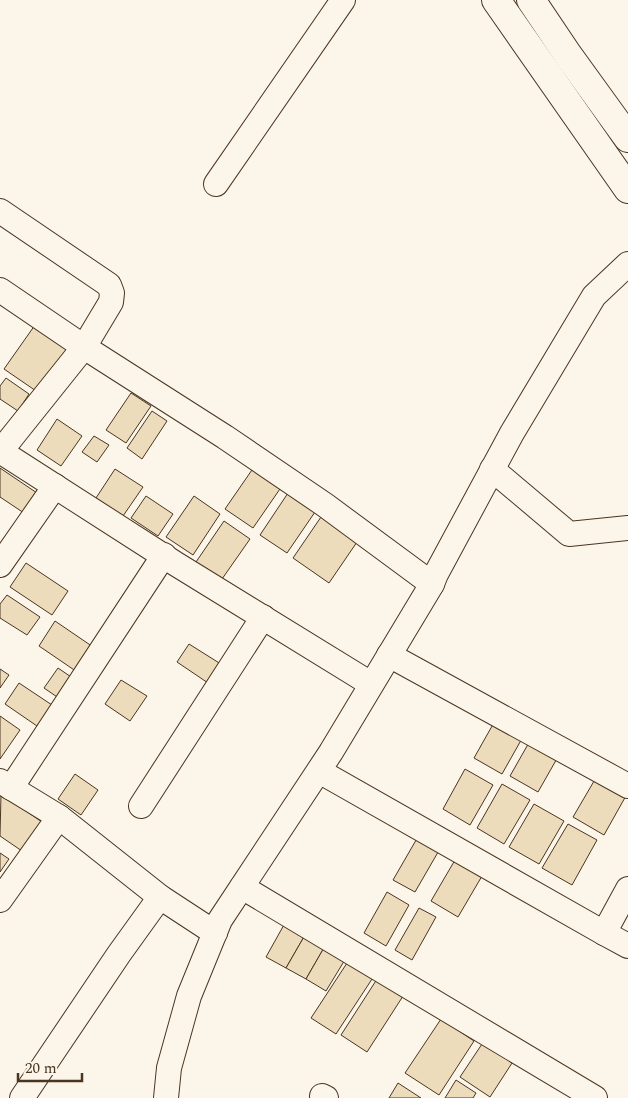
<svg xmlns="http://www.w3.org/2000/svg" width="628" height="1098" font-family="Spectral,serif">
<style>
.building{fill:#ecdcbc;stroke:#4a3520}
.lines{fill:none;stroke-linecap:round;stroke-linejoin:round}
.minor-casing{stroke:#4a3520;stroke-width:26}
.highway-casing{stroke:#4a3520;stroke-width:30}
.minor{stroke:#fbf6e9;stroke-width:24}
.highway{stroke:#fbf6e9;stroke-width:28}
</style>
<rect width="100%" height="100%" fill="#fbf6e9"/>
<g class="building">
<path d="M 35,325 L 69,348 L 39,393 L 4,369 Z"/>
<path d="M 6,378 L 29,394 L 18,411 L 0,399 L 0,386 Z"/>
<path d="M 131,393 L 151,406 L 126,443 L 106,430 Z"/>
<path d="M 152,411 L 167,421 L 142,459 L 127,448 Z"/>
<path d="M 57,419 L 82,436 L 61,466 L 37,450 Z"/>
<path d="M 94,436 L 109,445 L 97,462 L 82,452 Z"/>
<path d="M 254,467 L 282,486 L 253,528 L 225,509 Z"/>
<path d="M 0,468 L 40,495 L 27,515 L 0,497 Z"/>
<path d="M 115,469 L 143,487 L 123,516 L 96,498 Z"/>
<path d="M 288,493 L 315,512 L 287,553 L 260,535 Z"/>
<path d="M 146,496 L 173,514 L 158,536 L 131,518 Z"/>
<path d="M 194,496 L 220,514 L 193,555 L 166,537 Z"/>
<path d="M 321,517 L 357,542 L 329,583 L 293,558 Z"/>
<path d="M 224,521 L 250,539 L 222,579 L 196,562 Z"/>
<path d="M 26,563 L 68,591 L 52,615 L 10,587 Z"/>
<path d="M 7,595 L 40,617 L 27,635 L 0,618 L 0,604 Z"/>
<path d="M 55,621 L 99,651 L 83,676 L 39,646 Z"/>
<path d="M 189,644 L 224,666 L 211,685 L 177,662 Z"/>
<path d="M 58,668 L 77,681 L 63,701 L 44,688 Z"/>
<path d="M 0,669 L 9,675 L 0,688 Z"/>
<path d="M 121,680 L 147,696 L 130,721 L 105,704 Z"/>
<path d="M 19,683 L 52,705 L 37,726 L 5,704 Z"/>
<path d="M 0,716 L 20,730 L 0,759 Z"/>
<path d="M 496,719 L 524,735 L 502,774 L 474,758 Z"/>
<path d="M 531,739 L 559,755 L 538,792 L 510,776 Z"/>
<path d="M 465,769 L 493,785 L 470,825 L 443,809 Z"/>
<path d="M 75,774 L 98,790 L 81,815 L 58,799 Z"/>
<path d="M 597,776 L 627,794 L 604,835 L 573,817 Z"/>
<path d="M 502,784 L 530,800 L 504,844 L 477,828 Z"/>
<path d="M 1,794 L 42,822 L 22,851 L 0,836 Z"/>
<path d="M 534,804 L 564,821 L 539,864 L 509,847 Z"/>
<path d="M 568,824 L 597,840 L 572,885 L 542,868 Z"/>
<path d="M 419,835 L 441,847 L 415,892 L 393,880 Z"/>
<path d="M 0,853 L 9,859 L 0,872 Z"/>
<path d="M 455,860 L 482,876 L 458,917 L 431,901 Z"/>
<path d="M 387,892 L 409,905 L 386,946 L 364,933 Z"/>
<path d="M 419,908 L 436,917 L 412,960 L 395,950 Z"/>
<path d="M 285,923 L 305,935 L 286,968 L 266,957 Z"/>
<path d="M 305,935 L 325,946 L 306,979 L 286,968 Z"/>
<path d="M 325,946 L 346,958 L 326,991 L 306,979 Z"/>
<path d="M 349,960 L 374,976 L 336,1034 L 311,1018 Z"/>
<path d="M 379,976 L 405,993 L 367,1052 L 341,1035 Z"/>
<path d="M 441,1019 L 474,1041 L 439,1095 L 405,1073 Z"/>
<path d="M 484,1041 L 514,1060 L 490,1097 L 460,1077 Z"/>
<path d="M 456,1080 L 476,1093 L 473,1098 L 445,1098 Z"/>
<path d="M 398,1083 L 421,1098 L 389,1098 Z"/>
</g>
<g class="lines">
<defs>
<g id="minor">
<path d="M 216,184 L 343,0"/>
<path d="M 0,211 L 109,285 L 112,293 L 111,302 L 84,347 L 0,452"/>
<path d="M 0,290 L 84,347 L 225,437 L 325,505 L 432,584"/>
<path d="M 0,451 L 176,564 L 371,684"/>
<path d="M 492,469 L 569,534 L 628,528"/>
<path d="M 0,565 L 55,486"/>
<path d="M 389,655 L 628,786"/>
<path d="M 319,771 L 604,933 L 628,946"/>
<path d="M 0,781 L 59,817 L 160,897 L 215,933"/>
<path d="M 11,788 L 164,555"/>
<path d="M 141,806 L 263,617"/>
<path d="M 242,887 L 595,1098"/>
<path d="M 0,900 L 59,817"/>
<path d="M 604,933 L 628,889"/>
<path d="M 322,1096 L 326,1098"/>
<path d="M 22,1098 L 119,954 L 160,897"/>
<path d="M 166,1098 L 169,1068 L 189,996 L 220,920 L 331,752 L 432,584 L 436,574 L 512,433 L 594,296 L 628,264"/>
</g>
<g id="highway">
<path d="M 496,0 L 628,189"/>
<path d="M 531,0 L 568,55 L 628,138"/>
</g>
</defs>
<use href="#minor" class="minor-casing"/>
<use href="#highway" class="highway-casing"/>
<use href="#minor" class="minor"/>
<use href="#highway" class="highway"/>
</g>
<path d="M18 1073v8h64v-8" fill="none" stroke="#4a3520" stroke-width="2.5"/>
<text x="25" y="1073" font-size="15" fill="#4a3520" stroke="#fbf6e9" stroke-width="4" paint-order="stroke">20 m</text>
</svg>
